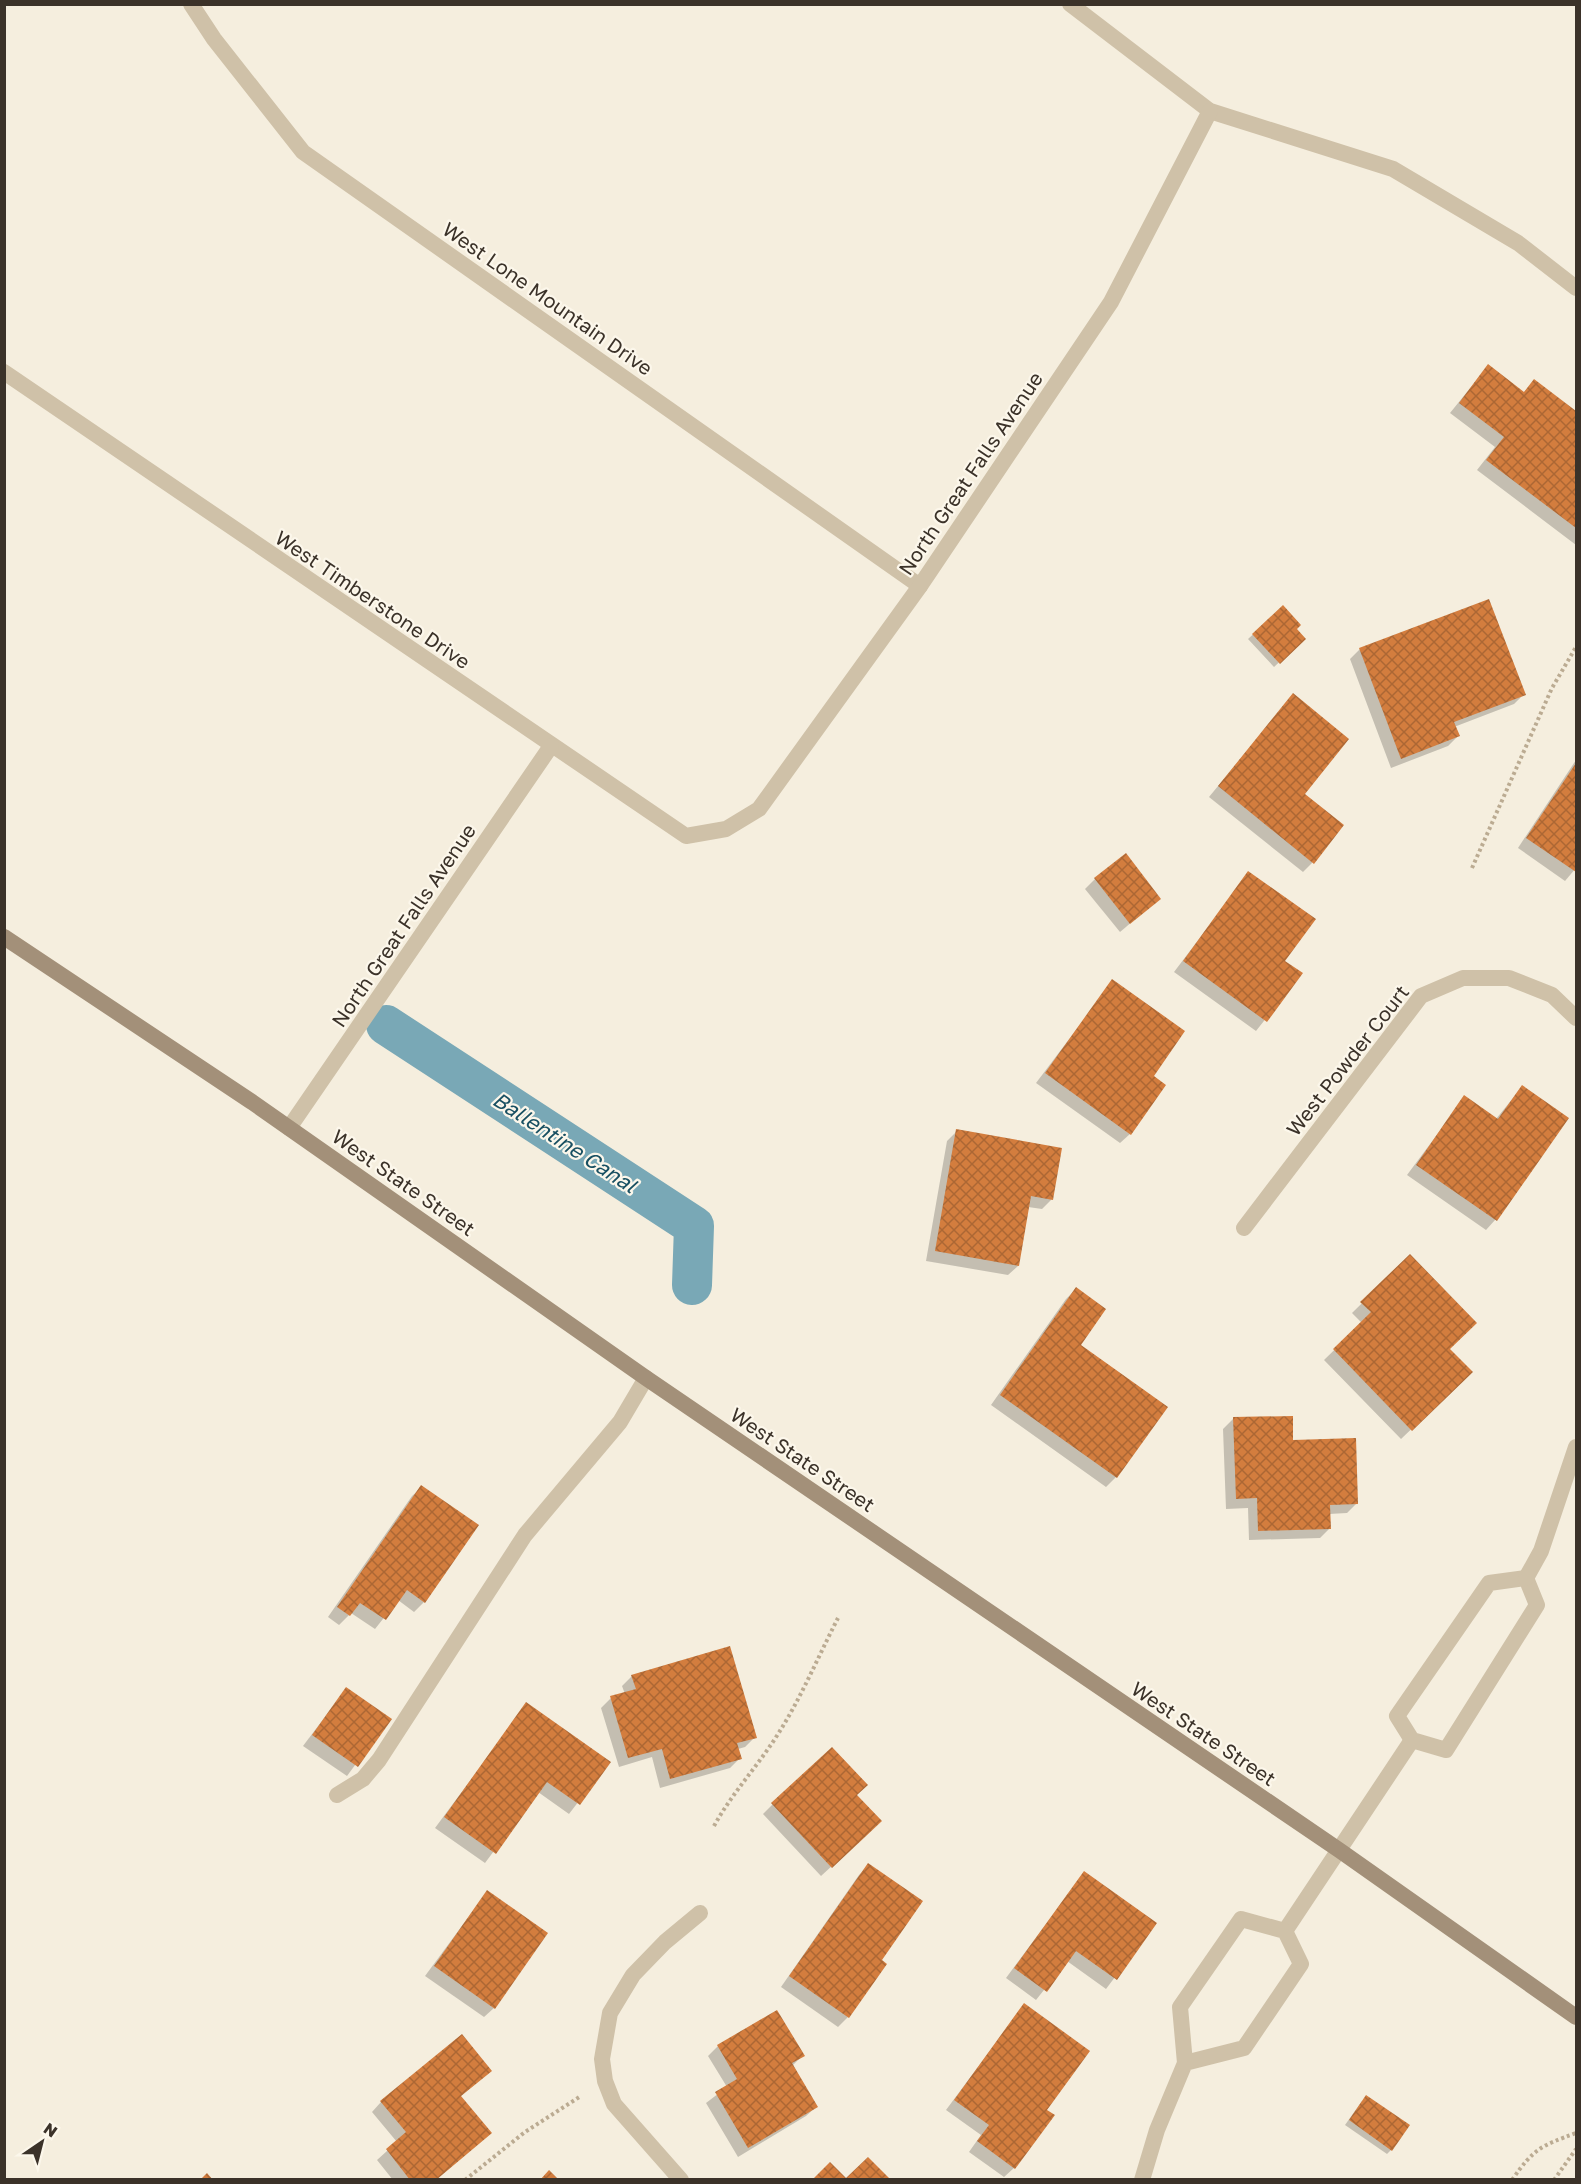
<svg xmlns="http://www.w3.org/2000/svg" width="1581" height="2184" font-family="'Golos Text',sans-serif">
<style>
.shadow{fill:#0003}
.lines{fill:none;stroke-linecap:round;stroke-linejoin:round}
.canal{stroke:#79a8b6;stroke-width:40}
.building{fill:url(#building-cross-hatch)}
.path{stroke:#bbab92;stroke-width:4;stroke-dasharray:3 3;stroke-linecap:butt}
.service{stroke:#cfc1a8;stroke-width:16}
.minor{stroke:#cfc1a8;stroke-width:16}
.secondary{stroke:#a39079;stroke-width:16}
.labels{text-anchor:middle;dominant-baseline:central;stroke-width:4.5;stroke-linejoin:round;paint-order:stroke}
.street-label{font-size:20px;fill:#3b3229;stroke:#fcf7eb}
.water-label{font-size:21px;font-style:italic;fill:#195062;stroke:#fcf7eb}
</style>
<defs>
<pattern id="building-cross-hatch" width="8" height="8" patternUnits="userSpaceOnUse" patternTransform="scale(1.5)"><rect width="8" height="8" fill="#d37d3e"/><path d="M0 0l8 8M0 8l8-8" fill="none" stroke="#ac6734"/></pattern>
</defs>
<rect width="100%" height="100%" fill="#f5eede"/>
<g class="shadow">
<path d="M 1488,366 L 1523,393 L 1534,381 L 1576,413 L 1576,545 L 1477,470 L 1495,447 L 1450,413 Z"/>
<path d="M 1283,607 L 1295,629 L 1304,639 L 1274,667 L 1248,639 Z"/>
<path d="M 1360,649 L 1524,694 L 1514,704 L 1454,727 L 1458,736 L 1448,746 L 1391,768 L 1350,659 Z"/>
<path d="M 1293,695 L 1312,863 L 1303,872 L 1209,797 Z"/>
<path d="M 1576,760 L 1576,868 L 1565,881 L 1518,848 Z"/>
<path d="M 1249,873 L 1283,961 L 1301,974 L 1256,1031 L 1174,972 Z"/>
<path d="M 1095,879 L 1159,899 L 1120,932 L 1085,889 Z"/>
<path d="M 1113,981 L 1151,1076 L 1130,1134 L 1120,1143 L 1036,1083 Z"/>
<path d="M 1522,1087 L 1495,1220 L 1486,1230 L 1407,1175 L 1465,1097 L 1496,1119 Z"/>
<path d="M 957,1131 L 1052,1199 L 1042,1209 L 1028,1207 L 1018,1266 L 1008,1275 L 926,1261 L 947,1141 Z"/>
<path d="M 1410,1256 L 1448,1349 L 1471,1372 L 1401,1439 L 1324,1360 L 1362,1323 L 1352,1313 Z"/>
<path d="M 1076,1289 L 1079,1345 L 1116,1477 L 1106,1487 L 991,1405 L 1066,1299 Z"/>
<path d="M 1233,1419 L 1292,1442 L 1357,1503 L 1347,1513 L 1329,1514 L 1330,1528 L 1320,1538 L 1249,1540 L 1248,1508 L 1226,1509 L 1223,1429 Z"/>
<path d="M 422,1487 L 424,1602 L 414,1612 L 398,1600 L 375,1629 L 351,1613 L 339,1625 L 328,1617 L 412,1496 Z"/>
<path d="M 632,1676 L 755,1737 L 745,1747 L 738,1749 L 740,1758 L 730,1768 L 660,1788 L 652,1757 L 619,1767 L 601,1708 L 611,1698 L 625,1694 L 622,1686 Z"/>
<path d="M 346,1689 L 389,1719 L 347,1776 L 303,1746 Z"/>
<path d="M 527,1704 L 609,1762 L 569,1814 L 538,1792 L 485,1863 L 435,1828 Z"/>
<path d="M 855,1795 L 870,1831 L 821,1876 L 763,1814 L 773,1804 Z"/>
<path d="M 869,1865 L 880,1960 L 848,2017 L 838,2027 L 781,1987 L 859,1875 Z"/>
<path d="M 1084,1873 L 1155,1924 L 1106,1989 L 1067,1961 L 1036,2000 L 1006,1978 Z"/>
<path d="M 487,1892 L 494,2008 L 484,2017 L 425,1976 Z"/>
<path d="M 1024,2005 L 1045,2110 L 1014,2168 L 1004,2177 L 969,2152 L 981,2135 L 946,2110 Z"/>
<path d="M 718,2046 L 803,2055 L 793,2065 L 816,2107 L 806,2116 L 738,2157 L 706,2103 L 727,2087 L 708,2056 Z"/>
<path d="M 490,2071 L 460,2097 L 490,2133 L 436,2180 L 393,2180 L 377,2160 L 397,2142 L 372,2112 L 381,2102 Z"/>
<path d="M 1362,2101 L 1391,2150 L 1387,2154 L 1345,2125 Z"/>
</g>
<g class="lines">
<path class="canal" d="M 386,1025 L 694,1226 L 692,1285"/>
</g>
<g class="building">
<path d="M 1488,364 L 1524,392 L 1534,379 L 1576,411 L 1576,528 L 1486,460 L 1504,437 L 1459,403 Z"/>
<path d="M 1489,599 L 1526,695 L 1454,722 L 1460,736 L 1401,759 L 1359,648 Z"/>
<path d="M 1283,605 L 1301,625 L 1297,629 L 1306,639 L 1280,664 L 1252,634 Z"/>
<path d="M 1293,693 L 1349,739 L 1305,794 L 1344,825 L 1314,864 L 1218,786 Z"/>
<path d="M 1576,763 L 1576,872 L 1526,838 Z"/>
<path d="M 1126,853 L 1161,899 L 1130,924 L 1094,878 Z"/>
<path d="M 1248,871 L 1316,919 L 1285,961 L 1303,973 L 1267,1022 L 1183,961 Z"/>
<path d="M 1112,979 L 1185,1031 L 1154,1076 L 1166,1085 L 1131,1135 L 1045,1073 Z"/>
<path d="M 1522,1085 L 1569,1118 L 1497,1221 L 1416,1165 L 1464,1095 L 1498,1119 Z"/>
<path d="M 956,1129 L 1062,1148 L 1053,1200 L 1031,1196 L 1019,1266 L 935,1251 Z"/>
<path d="M 1410,1254 L 1477,1323 L 1450,1349 L 1473,1372 L 1412,1431 L 1333,1349 L 1371,1312 L 1360,1302 Z"/>
<path d="M 1076,1287 L 1106,1309 L 1081,1345 L 1168,1407 L 1117,1478 L 1000,1395 Z"/>
<path d="M 1293,1416 L 1293,1440 L 1356,1438 L 1358,1504 L 1330,1505 L 1331,1529 L 1258,1531 L 1257,1498 L 1236,1499 L 1233,1417 Z"/>
<path d="M 421,1485 L 479,1525 L 425,1603 L 407,1590 L 386,1620 L 360,1603 L 350,1616 L 337,1607 Z"/>
<path d="M 730,1646 L 757,1738 L 737,1743 L 742,1759 L 670,1779 L 662,1749 L 628,1758 L 610,1696 L 636,1689 L 631,1675 Z"/>
<path d="M 346,1687 L 392,1719 L 358,1767 L 312,1735 Z"/>
<path d="M 526,1702 L 611,1762 L 580,1805 L 547,1782 L 496,1854 L 444,1817 Z"/>
<path d="M 832,1747 L 868,1785 L 857,1795 L 882,1821 L 832,1868 L 771,1803 Z"/>
<path d="M 868,1863 L 923,1901 L 882,1960 L 887,1964 L 849,2018 L 789,1976 Z"/>
<path d="M 1084,1871 L 1157,1923 L 1117,1980 L 1076,1951 L 1047,1992 L 1014,1968 Z"/>
<path d="M 487,1890 L 548,1933 L 495,2009 L 434,1966 Z"/>
<path d="M 1024,2003 L 1090,2051 L 1047,2110 L 1055,2115 L 1015,2169 L 977,2141 L 989,2125 L 954,2100 Z"/>
<path d="M 777,2010 L 805,2056 L 792,2063 L 818,2107 L 748,2148 L 715,2092 L 737,2079 L 717,2045 Z"/>
<path d="M 462,2034 L 492,2071 L 461,2096 L 492,2133 L 436,2180 L 410,2180 L 386,2149 L 406,2132 L 380,2101 Z"/>
<path d="M 1366,2095 L 1410,2125 L 1392,2151 L 1349,2120 Z"/>
<path d="M 868,2157 L 891,2180 L 812,2180 L 830,2162 L 846,2178 Z"/>
<path d="M 549,2170 L 559,2180 L 540,2180 Z"/>
<path d="M 207,2173 L 213,2180 L 200,2180 Z"/>
</g>
<g class="lines">
<g class="path">
<path d="M 1472,868 L 1552,688 L 1576,647"/>
<path d="M 714,1826 C 732,1793 758,1766 778,1734 C 801,1698 818,1657 838,1618"/>
<path d="M 465,2180 L 525,2132 L 581,2096"/>
<path d="M 1512,2180 C 1534,2148 1541,2146 1576,2133"/>
<path d="M 1554,2180 L 1576,2149"/>
</g>
<path class="service" d="M 337,1795 L 363,1779 L 379,1760 L 525,1535 L 620,1422 L 646,1378"/>
<g class="minor">
<path d="M 191,4 L 214,39 L 303,152 L 920,586"/>
<path d="M 1070,4 L 1210,111 L 1393,169 L 1518,243 L 1576,288"/>
<path d="M 4,372 L 686,836 L 726,829 L 759,809 L 920,586 L 1111,302 L 1210,111"/>
<path d="M 289,1128 L 551,746"/>
<path d="M 1244,1228 L 1421,996 L 1463,978 L 1509,978 L 1552,995 L 1576,1018"/>
<path d="M 1526,1578 L 1537,1605 L 1446,1750 L 1412,1740 L 1397,1716 L 1489,1583 Z"/>
<path d="M 1526,1578 L 1541,1551 L 1576,1447"/>
<path d="M 1285,1931 L 1412,1740"/>
<path d="M 681,2180 L 614,2104 L 605,2081 L 602,2059 L 610,2013 L 633,1975 L 665,1942 L 700,1913"/>
<path d="M 1142,2180 L 1157,2130 L 1185,2063 L 1180,2007 L 1241,1919 L 1285,1931 L 1301,1964 L 1244,2048 L 1185,2063"/>
</g>
<path class="secondary" d="M 4,937 L 252,1102 L 646,1378 L 1339,1850 L 1576,2017"/>
</g>
<g class="labels">
<g class="street-label">
<text transform="translate(548 298) rotate(35)">West Lone Mountain Drive</text>
<text transform="translate(970 473) rotate(-56)">North Great Falls Avenue</text>
<text transform="translate(373 599) rotate(34)">West Timberstone Drive</text>
<text transform="translate(403 925) rotate(-56)">North Great Falls Avenue</text>
<text transform="translate(1347 1060) rotate(-52)">West Powder Court</text>
<text transform="translate(404 1182) rotate(35)">West State Street</text>
<text transform="translate(803 1459) rotate(34)">West State Street</text>
<text transform="translate(1204 1733) rotate(34)">West State Street</text>
</g>
<g class="water-label">
<text transform="translate(565 1142) rotate(33)">Ballentine Canal</text>
</g>
</g>
<rect width="1581" height="2184" fill="none" stroke="#3b3229" stroke-width="12"/>
<g transform="translate(42 2142) rotate(35)" stroke="#fcf7eb" stroke-width="4.5" paint-order="stroke">
<path d="M0-4.5L10 22L0 15L-10 22Z" fill="#3b3229"/>
<text y="-9" font-size="16" font-weight="bold" text-anchor="middle" fill="#3b3229">N</text>
</g>
</svg>
